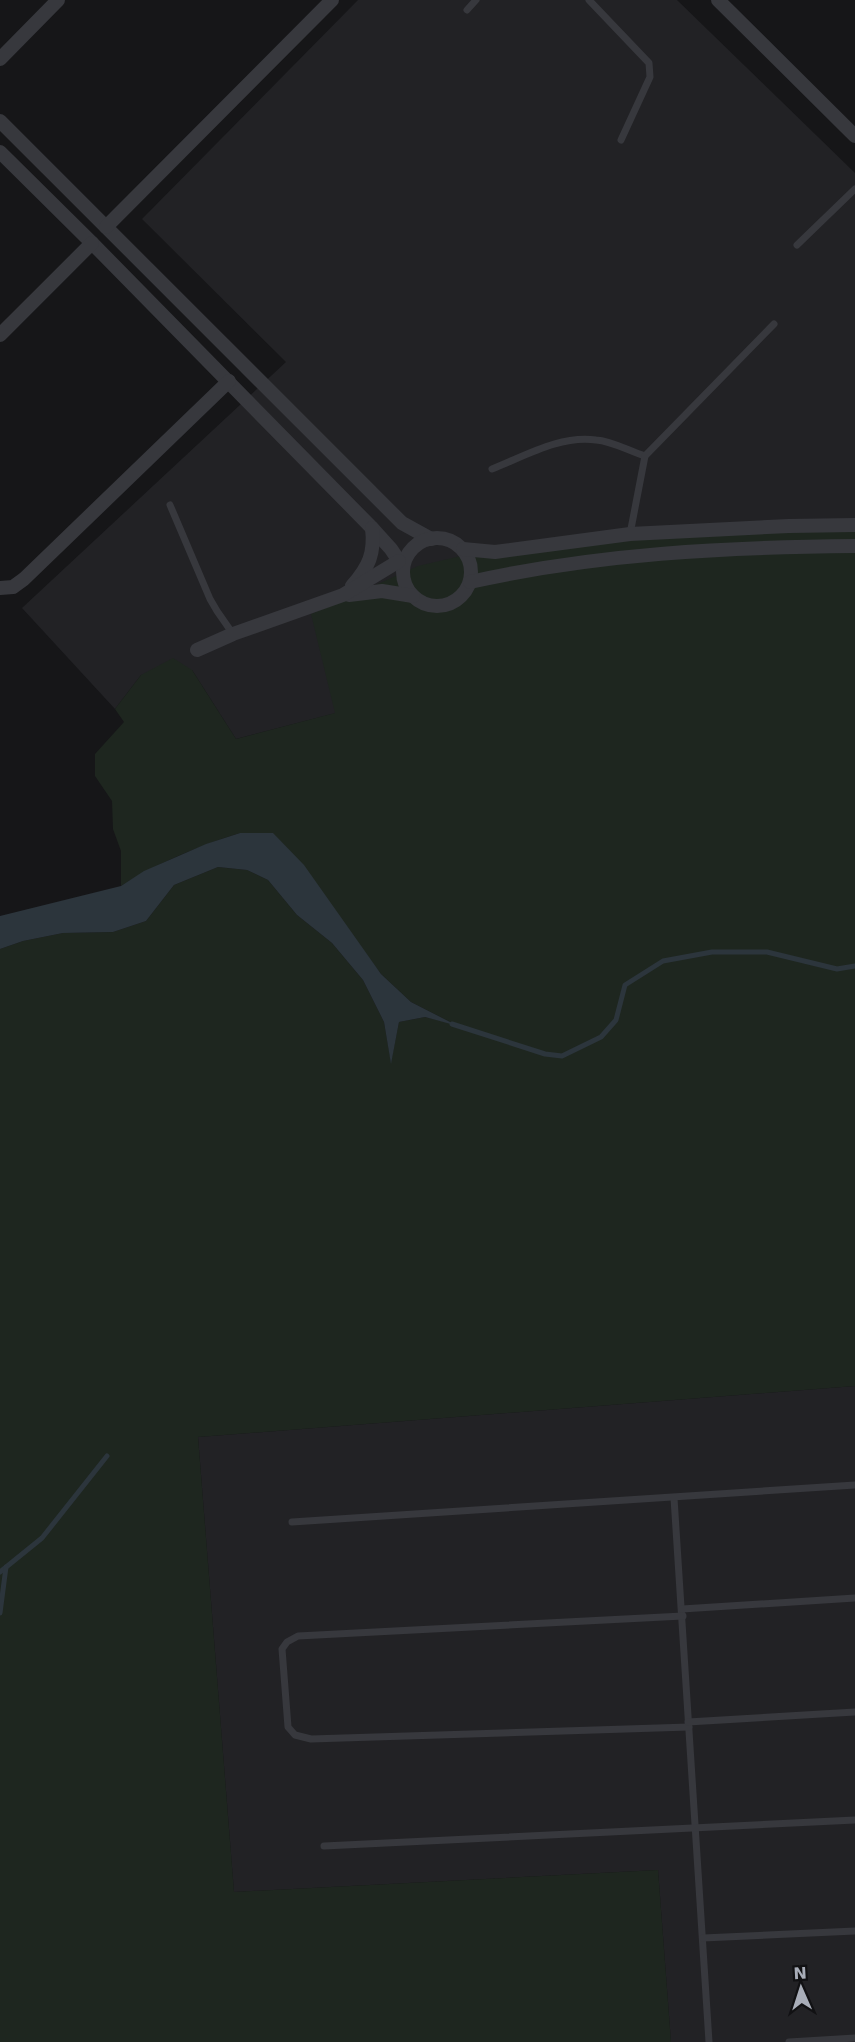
<svg xmlns="http://www.w3.org/2000/svg" width="855" height="2042" font-family="'DejaVu Sans',sans-serif">
<style>
.built{fill:#222225}
.green{fill:#1e261f}
.water{fill:#2c353c}
.lines{fill:none;stroke-linecap:round;stroke-linejoin:round}
.stream{stroke:#2c353c;stroke-width:5}
.service{stroke:#37383d;stroke-width:7}
.minor{stroke:#37383d;stroke-width:14}
</style>
<rect width="100%" height="100%" fill="#161618"/>
<g class="built">
<path d="M 358,0 L 677,0 L 855,173 L 855,525 L 336,713 L 236,739 L 192,670 L 141,675 L 115,709 L 22,608 L 286,362 L 142,219 Z"/>
<path d="M 855,1386 L 855,2042 L 671,2042 L 658,1870 L 234,1892 L 198,1437 Z"/>
</g>
<path class="green" d="M 855,525 L 855,1386 L 198,1437 L 234,1892 L 658,1870 L 671,2042 L 0,2042 L 0,949 L 23,941 L 63,933 L 113,932 L 146,921 L 174,885 L 218,867 L 247,870 L 268,880 L 297,915 L 332,943 L 363,980 L 384,1022 L 391,1062 L 399,1022 L 425,1017 L 454,1024 L 411,1002 L 381,974 L 346,927 L 240,833 C 198,846 158,863 121,886 L 121,851 L 113,829 L 112,801 L 95,776 L 95,754 L 124,722 L 115,709 L 141,675 L 173,658 L 192,670 L 236,739 L 335,713 L 311,614 L 418,566 L 478,552 L 675,531 Z"/>
<path class="water" d="M 240,833 L 273,833 L 304,865 L 381,974 L 411,1002 L 458,1026 L 425,1017 L 399,1022 L 391,1064 L 384,1022 L 363,980 L 332,943 L 297,915 L 268,880 L 247,870 L 218,867 L 174,885 L 146,921 L 113,932 L 63,933 L 23,941 L 0,949 L 0,916 L 121,886 L 144,871 L 206,844 Z"/>
<g class="lines">
<g class="stream">
<path d="M 452,1024 L 545,1054 L 562,1056 L 601,1037 L 616,1020 L 625,985 L 663,961 L 712,952 L 767,952 L 837,969 L 855,966"/>
<path d="M 0,1572 L 42,1538 L 107,1456"/>
<path d="M 0,1613 L 6,1567"/>
</g>
<g class="service">
<path d="M 589,0 L 649,63 L 650,77 L 621,140"/>
<path d="M 467,10 L 476,0"/>
<path d="M 797,245 L 855,189"/>
<path d="M 492,469 C 525,456 560,435 596,440 C 612,441 629,451 645,456"/>
<path d="M 170,505 L 210,599 L 217,611 L 233,634"/>
<path d="M 630,534 L 645,456 L 774,324"/>
<path d="M 674,1498 L 709,2042"/>
<path d="M 292,1522 L 855,1485"/>
<path d="M 682,1609 L 855,1598"/>
<path d="M 683,1616 L 298,1636 L 287,1642 L 282,1649 L 288,1727 L 295,1735 L 311,1739 L 689,1727"/>
<path d="M 688,1722 L 855,1712"/>
<path d="M 324,1846 L 855,1820"/>
<path d="M 703,1938 L 855,1931"/>
<path d="M 789,2042 L 855,2038"/>
</g>
<g class="minor">
<path d="M 718,0 L 855,136"/>
<path d="M 0,59 L 58,0"/>
<path d="M 0,121 L 402,523 L 431,539"/>
<path d="M 0,152 L 92,243 L 372,528 L 391,549 L 403,567"/>
<path d="M 106,227 L 332,0"/>
<path d="M 0,335 L 92,243"/>
<circle cx="437" cy="572" r="34"/>
<path d="M 463,549 L 495,552 L 630,534 L 789,526 L 855,525"/>
<path d="M 470,582 C 595,554 726,547 855,546"/>
<path d="M 352,586 C 369,567 375,553 372,528"/>
<path d="M 0,588 L 13,587 L 24,579 L 229,381"/>
<path d="M 349,595 L 382,591 L 413,596"/>
<path d="M 197,650 L 233,634 L 343,595 L 399,561"/>
</g>
</g>
<g transform="translate(801 1988) rotate(357)" stroke="#111113" stroke-width="4.5" paint-order="stroke">
<path d="M0-4.5L10 22L0 15L-10 22Z" fill="#a8adb8"/>
<text y="-9" font-size="16" font-weight="bold" text-anchor="middle" fill="#a8adb8">N</text>
</g>
</svg>
